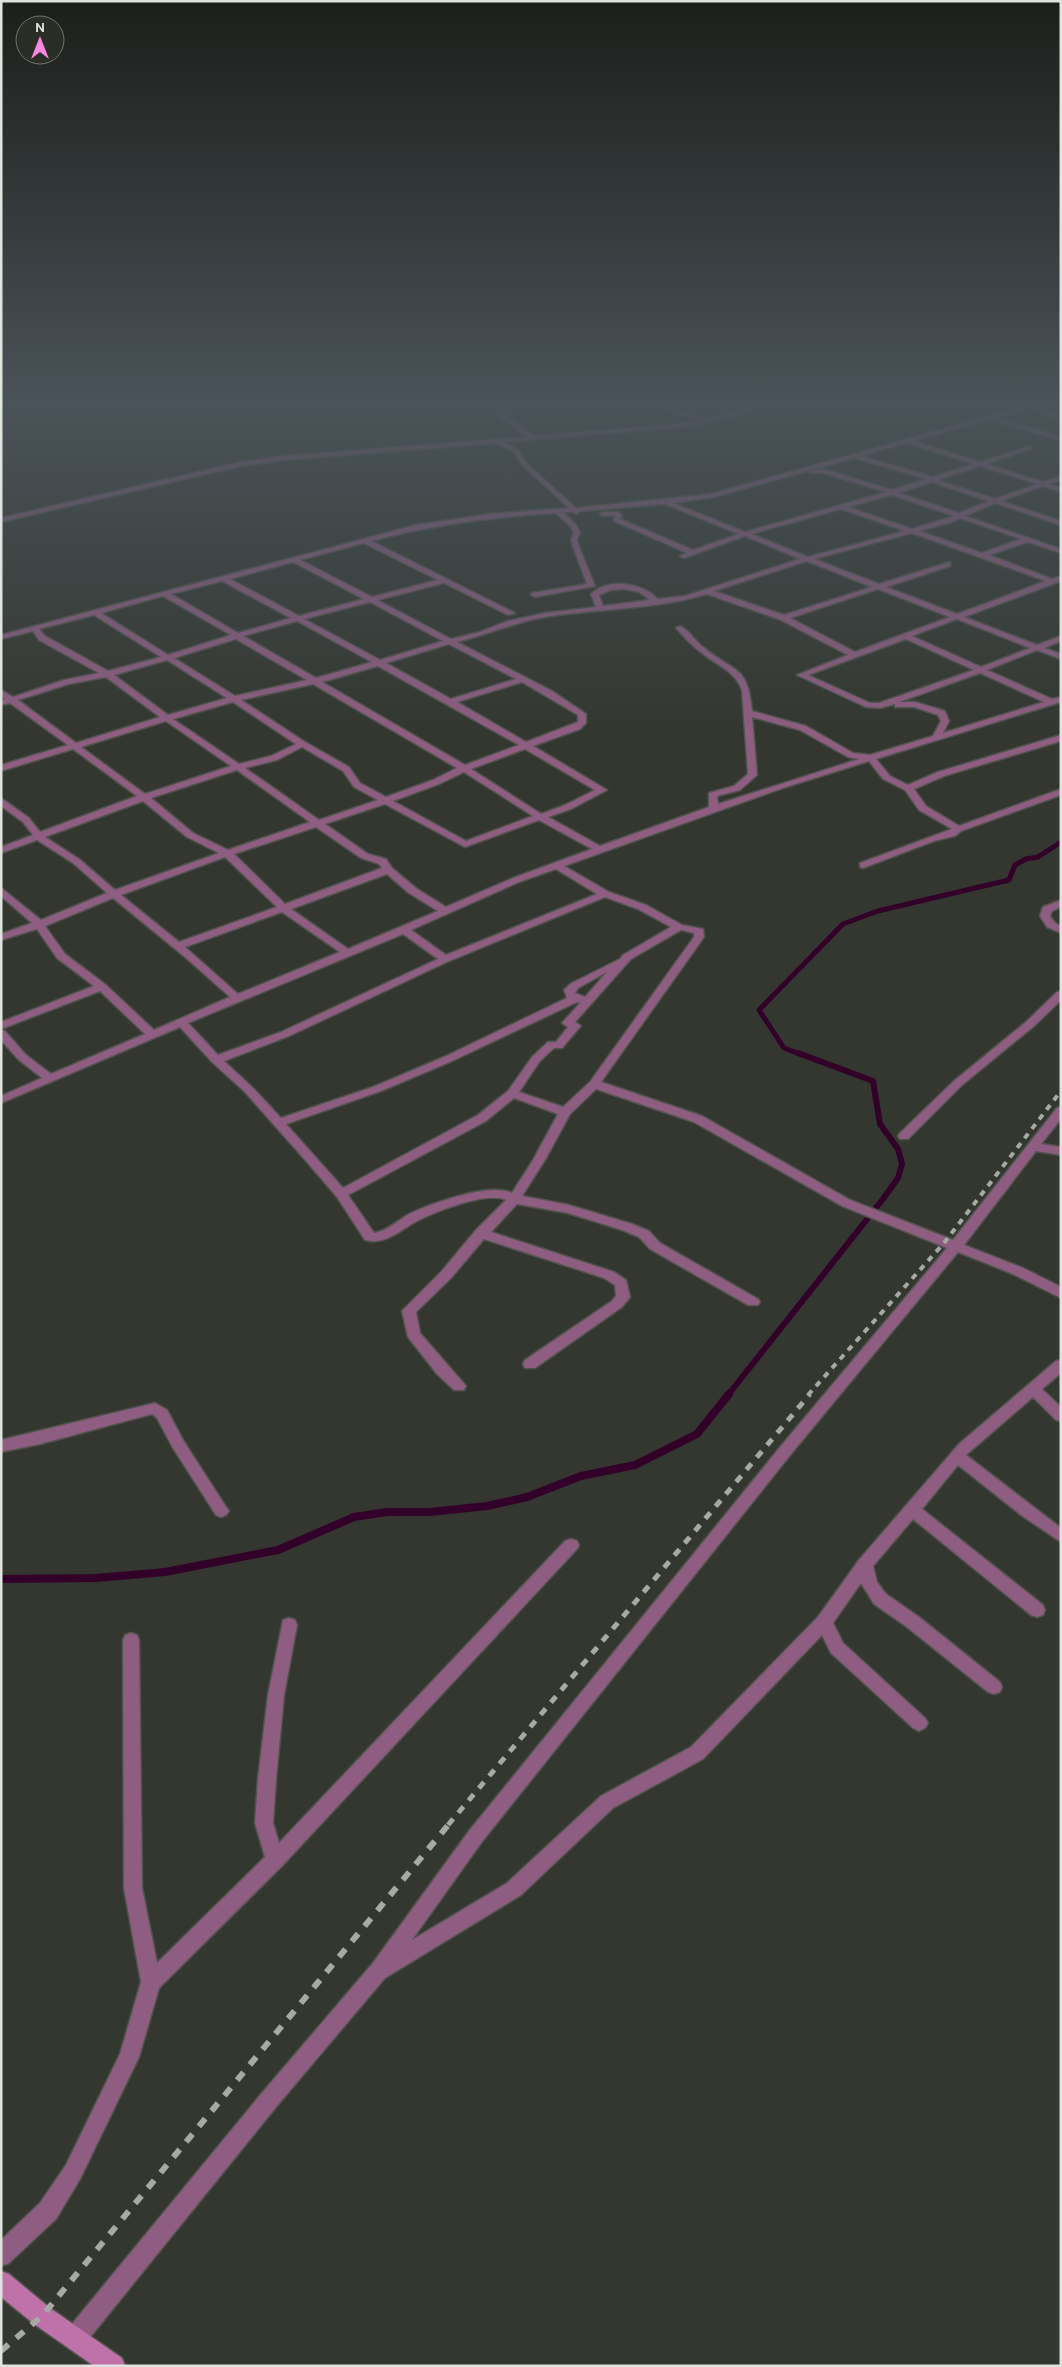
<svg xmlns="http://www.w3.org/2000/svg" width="1062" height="2367" font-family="Overpass,sans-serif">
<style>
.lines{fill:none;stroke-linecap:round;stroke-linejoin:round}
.stream-far2{stroke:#320029;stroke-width:5}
.stream-far1{stroke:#320029;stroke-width:6}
.stream{stroke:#320029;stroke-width:8}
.street-casing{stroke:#4f534c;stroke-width:3}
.secondary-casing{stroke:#4f534c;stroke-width:3}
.street{fill:#8e5d81;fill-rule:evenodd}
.secondary{fill:#bf71aa;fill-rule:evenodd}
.rail-far2{stroke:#a6aaa4;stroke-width:4;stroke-dasharray:6 6;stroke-linecap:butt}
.rail-far1{stroke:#a6aaa4;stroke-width:5;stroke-dasharray:8 8;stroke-linecap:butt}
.rail{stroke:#a6aaa4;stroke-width:6;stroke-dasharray:10 10;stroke-linecap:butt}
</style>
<rect width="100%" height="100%" fill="#333730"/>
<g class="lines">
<path class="stream-far2" d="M 802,1055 L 784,1048 L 759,1010 L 843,924 L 878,911 L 1009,880 L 1015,865 L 1026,859 L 1038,857 L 1061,842"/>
<path class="stream-far1" d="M 728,1395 L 883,1199 L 898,1178 L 902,1164 L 898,1149 L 880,1124 L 873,1081 L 798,1053"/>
<path class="stream" d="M 1,1579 L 96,1578 L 165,1572 L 278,1550 L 354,1517 L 387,1512 L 430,1512 L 487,1506 L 527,1497 L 581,1476 L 635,1465 L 697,1434 L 729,1394"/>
<defs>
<g id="street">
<path d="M 486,400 L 492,400 L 497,407 L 589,400 L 551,408 L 500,410 L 533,436 L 658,426 L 700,421 L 639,400 L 648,400 L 706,419 L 744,410 L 714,400 C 727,400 737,407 749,408 C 762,409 779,400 793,400 L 694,426 L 505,442 L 518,450 L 527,464 L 576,508 L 711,494 L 1046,400 L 1055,400 L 1036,406 L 1061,415 L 1061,419 L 1031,408 L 996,418 L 1061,437 L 1061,441 L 990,419 L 914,441 L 980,462 L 1030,446 L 1032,449 L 986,464 L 1043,482 L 1061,476 L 1061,480 L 1049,484 L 1061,488 L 1061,492 L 1043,486 L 1001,501 L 1061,521 L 1061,525 L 995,503 L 965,516 L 1061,549 L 1061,553 L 1028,542 L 989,555 L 1052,579 L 1061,576 L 1061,581 L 964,617 L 1037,645 L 1061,636 L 1061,641 L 1044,648 L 1061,654 L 1061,659 L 1037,650 L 987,670 L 1052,699 L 1061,697 L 1061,702 L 876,759 L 890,776 L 908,785 L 938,772 L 1061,735 L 1061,741 L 944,776 L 914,789 L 926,806 L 959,826 L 1061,789 L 1061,795 L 961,831 L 955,836 L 934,841 L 863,868 L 860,867 L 860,863 L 952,829 L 919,810 L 905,790 L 883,779 L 869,761 L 783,788 L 564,866 L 609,892 L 646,905 L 682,925 L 703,929 L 704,937 L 601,1082 L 702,1116 L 850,1200 L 953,1240 L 1057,1108 L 1061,1107 L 1061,1119 L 1041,1144 L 1061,1147 L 1061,1155 L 1036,1151 L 964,1245 L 1023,1268 L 1061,1287 L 1061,1298 L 1013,1274 L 958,1252 L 791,1454 L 481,1843 L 412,1940 L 507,1883 L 601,1796 L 691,1747 L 818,1617 L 859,1560 L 959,1444 L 1056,1361 L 1061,1360 L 1061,1373 L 1042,1389 L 1061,1407 L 1061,1421 L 1056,1420 L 1033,1397 L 966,1455 L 1061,1528 L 1061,1542 L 1021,1515 L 958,1465 L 922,1509 L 1043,1605 L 1045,1610 L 1043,1615 L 1037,1617 L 1031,1615 L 913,1519 L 873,1566 L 877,1582 L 886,1594 L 919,1617 L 1000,1682 L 1002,1687 L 1000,1692 L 994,1694 L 988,1692 L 907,1627 L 874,1604 L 861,1583 L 833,1623 L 843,1643 L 925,1718 L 928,1723 L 925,1728 L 919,1731 L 913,1728 L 831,1653 L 822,1635 L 703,1759 L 613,1808 L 521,1895 L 385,1978 L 276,2107 L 83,2346 L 75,2349 L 67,2346 L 64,2338 L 67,2330 L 262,2093 L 373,1963 L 469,1831 L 781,1446 L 947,1248 L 842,1206 L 694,1122 L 596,1089 L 570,1114 L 545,1160 L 522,1196 L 569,1205 L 632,1224 L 649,1231 L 660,1243 L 758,1299 L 760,1302 L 758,1305 L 748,1305 L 650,1249 L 639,1237 L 622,1230 L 568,1213 L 517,1204 L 491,1232 L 614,1272 L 626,1280 L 630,1297 L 622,1307 L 535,1368 L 525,1368 L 523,1364 L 525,1360 L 612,1301 L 616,1296 L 615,1285 L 604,1278 L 484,1239 L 451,1278 L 416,1312 L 420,1333 L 466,1386 L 464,1390 L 454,1390 L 437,1374 L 408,1337 L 402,1311 L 441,1272 L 476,1230 L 506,1200 C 489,1191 439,1210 421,1219 C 403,1227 387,1246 365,1240 L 337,1197 L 307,1162 L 245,1092 L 212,1062 L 180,1027 L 1,1103 L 1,1096 L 42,1078 L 18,1059 L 1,1040 L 1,1030 L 5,1031 L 26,1055 L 51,1074 L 145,1034 L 100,991 L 1,1029 L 1,1022 L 94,986 L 57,958 L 37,929 L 1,940 L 1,934 L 32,923 L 1,896 L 1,888 L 41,920 L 107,893 L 73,863 L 37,840 L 1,853 L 1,847 L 33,835 L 23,822 L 1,806 L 1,798 L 29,818 L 40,832 L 137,796 L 73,749 L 1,771 L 1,765 L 68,745 L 10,703 L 1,705 L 1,700 L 5,699 L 1,696 L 1,690 L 13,697 L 64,680 L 99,673 L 39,640 L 33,631 L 1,639 L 1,635 L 416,525 L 489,514 L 569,508 L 523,466 L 514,452 L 497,443 L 284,460 L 241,466 L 1,522 L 1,518 L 241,462 L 284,456 L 526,437 L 493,410 ZM 907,443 L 974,464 L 933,477 L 860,456 ZM 854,458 L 927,479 L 892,490 L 823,469 L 810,471 L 810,473 L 823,473 L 886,492 L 745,532 L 673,503 L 714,497 ZM 980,466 L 1037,484 L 995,499 L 937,480 ZM 931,482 L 989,501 L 959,513 L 899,493 ZM 892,495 L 954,516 L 912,529 L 848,507 ZM 665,504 L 739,534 L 693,550 L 620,519 L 622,516 L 619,512 L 603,512 L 600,514 L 603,516 L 615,515 L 614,521 L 687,553 L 680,556 L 684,558 L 745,536 L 800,559 L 685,596 L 658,599 C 642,583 609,577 591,594 L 596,607 L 545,613 L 508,621 L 480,632 L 451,639 L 377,600 L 444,583 L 508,615 L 515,613 L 371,541 C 432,525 493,517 556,513 L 571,527 L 574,533 L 571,539 L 572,544 L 587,584 L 532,593 L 531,595 L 535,597 L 595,586 L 578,544 L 577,539 L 580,533 L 576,525 L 563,512 L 573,512 L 577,514 L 580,511 ZM 841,509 L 905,531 L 808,557 L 751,534 ZM 960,518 L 1021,539 L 982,553 L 919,531 L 952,522 ZM 912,533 L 1046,581 L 957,614 L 886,587 L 950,566 L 950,562 L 879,584 L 814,559 ZM 364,543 L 438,580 L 372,597 L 300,560 ZM 807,561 L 872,587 L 784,615 L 714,591 ZM 293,562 L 364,599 L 299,616 L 230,579 ZM 222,581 L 291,618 L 238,633 L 171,594 ZM 624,589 L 639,592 L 650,600 L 603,606 L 599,595 L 611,590 ZM 878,589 L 950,617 L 855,652 L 790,618 ZM 707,594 L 781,620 L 848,655 L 797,675 L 866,707 L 880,708 L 895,704 L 895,707 L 914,707 L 938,715 L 941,721 L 933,736 L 870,755 L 853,753 L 806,726 L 752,711 C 748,664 734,673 703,647 C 695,641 689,630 680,626 L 676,628 C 684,637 692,646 702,653 C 718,666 734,670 742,690 L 748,774 L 734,786 L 709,793 L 709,807 L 600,846 L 548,817 L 571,809 L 607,790 L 533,746 L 580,729 L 586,723 L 586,714 L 552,691 L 457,642 C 487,635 515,622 545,617 C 600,608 655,610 707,594 ZM 163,596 L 231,635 L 168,655 L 101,613 ZM 370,602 L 443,641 L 380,660 L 304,619 ZM 94,615 L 161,657 L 108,671 L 45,636 L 39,629 ZM 957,619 L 1030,648 L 981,667 L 912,636 ZM 297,621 L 372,662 L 316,678 L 243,636 ZM 236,639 L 307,680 L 235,696 L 174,658 ZM 906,639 L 974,670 L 879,703 L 870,703 L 808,675 ZM 449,644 L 516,679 L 451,699 L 386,663 ZM 167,660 L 227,698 L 168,715 L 114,675 ZM 378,666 L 519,745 L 465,765 L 322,682 ZM 980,673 L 1044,702 L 943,733 L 949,721 L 945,711 L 915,702 L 899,702 ZM 106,677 L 160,717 L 76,743 L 18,700 L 69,684 ZM 522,682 L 578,715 L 578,722 L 526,742 L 457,702 ZM 313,684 L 457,768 L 433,780 L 386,797 L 360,783 L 349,767 L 305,742 L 241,700 ZM 233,702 L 296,744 L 271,756 L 239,764 L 173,719 ZM 752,717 L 800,730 L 848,757 L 859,759 L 718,804 L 717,796 L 740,790 L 757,775 ZM 166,721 L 231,766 L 145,794 L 81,747 ZM 302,747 L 343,771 L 354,787 L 378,800 L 319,820 L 245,768 L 277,760 ZM 525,749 L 595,790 L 565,805 L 541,814 L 471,769 ZM 237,770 L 310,822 L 228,850 L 193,833 L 151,798 ZM 464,772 L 533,816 L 466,841 L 393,801 L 439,784 ZM 143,801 L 187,837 L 219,853 L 115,890 L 79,859 L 45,837 ZM 385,804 L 465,847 L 539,820 L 592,849 L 513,878 L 446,907 L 417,889 L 392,868 L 386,859 L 368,854 L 325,824 ZM 316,827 L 361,858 L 379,864 L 382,868 L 285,904 L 234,854 ZM 225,857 L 277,907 L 179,942 L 121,895 ZM 556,869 L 597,894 L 446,955 L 411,930 L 519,882 ZM 387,874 L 409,893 L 438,911 L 348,949 L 291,909 ZM 605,897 L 638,909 L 671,927 L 623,955 L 620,959 L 570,984 L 564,990 L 567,998 L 444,1057 L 373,1087 L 281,1118 L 253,1088 L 224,1061 L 289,1036 L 449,961 ZM 113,898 L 185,957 L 230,997 L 154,1030 L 106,985 L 65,954 L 45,926 ZM 282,912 L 340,952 L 238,994 L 185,947 ZM 681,930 L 694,933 L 694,937 L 590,1082 L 563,1107 L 519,1092 L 540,1061 L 554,1048 L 562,1048 L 579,1028 L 581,1026 L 575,1022 L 631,959 ZM 403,934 L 438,959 L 281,1032 L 218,1055 L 188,1023 ZM 607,972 L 585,997 L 575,993 L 578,988 ZM 577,1002 L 580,1003 L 562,1023 L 568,1027 L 556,1042 L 548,1042 L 532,1057 L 508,1091 L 478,1115 L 343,1188 L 286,1124 L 381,1091 L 452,1061 ZM 514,1098 L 558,1114 L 533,1160 L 512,1193 C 490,1182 433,1203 411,1213 C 399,1219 388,1231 374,1233 L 348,1195 L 486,1121 Z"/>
<path d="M 1061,900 L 1061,907 L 1052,911 L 1050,916 L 1055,923 L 1061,926 L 1061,933 L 1047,927 L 1040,916 L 1043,907 Z"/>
<path d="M 1061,991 L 1061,1000 L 1034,1026 L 962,1085 L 908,1139 L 900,1139 L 898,1136 L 900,1133 L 954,1081 L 1026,1022 L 1057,992 Z"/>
<path d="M 155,1403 L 167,1410 L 183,1440 L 226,1507 L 229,1511 L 226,1515 L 221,1517 L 216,1515 L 173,1448 L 157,1418 L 152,1414 L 40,1444 L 1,1452 L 1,1440 Z"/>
<path d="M 571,1539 L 577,1541 L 579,1545 L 577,1549 L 282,1866 L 159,1988 L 139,2057 L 80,2179 L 56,2219 L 9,2263 L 1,2266 L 1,2240 L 40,2203 L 66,2165 L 120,2054 L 141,1982 L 124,1888 L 123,1640 L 125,1635 L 131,1633 L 137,1635 L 139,1640 L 142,1888 L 157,1963 L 265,1857 L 255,1823 L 258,1779 L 268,1695 L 283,1620 L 289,1618 L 295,1620 L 297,1625 L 284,1695 L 276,1779 L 273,1823 L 279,1843 L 565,1541 Z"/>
</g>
<path id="secondary" d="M 1,2271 L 9,2274 L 50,2308 L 122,2358 L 125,2366 L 94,2366 L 34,2324 L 1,2297 Z"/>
</defs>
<use href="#street" class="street-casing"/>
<use href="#secondary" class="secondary-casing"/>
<use href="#street" class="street"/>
<use href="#secondary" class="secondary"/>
<path class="rail-far2" d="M 808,1395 L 944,1243 L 1061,1091"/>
<path class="rail-far1" d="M 448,1825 L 810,1394"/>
<path class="rail" d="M 1,2351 L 42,2316 L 449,1824"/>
</g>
<linearGradient id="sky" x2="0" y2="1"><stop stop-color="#1c1e1a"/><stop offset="0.55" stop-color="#4a5359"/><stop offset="1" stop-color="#4a5359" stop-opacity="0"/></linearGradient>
<rect width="1062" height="731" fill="url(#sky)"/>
<rect width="1062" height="2367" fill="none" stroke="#e0e3de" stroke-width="5"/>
<g transform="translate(40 40)"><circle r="24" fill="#292d26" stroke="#727670"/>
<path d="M0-4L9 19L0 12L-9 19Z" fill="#fe85e0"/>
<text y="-8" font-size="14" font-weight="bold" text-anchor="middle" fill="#e0e3de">N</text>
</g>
</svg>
